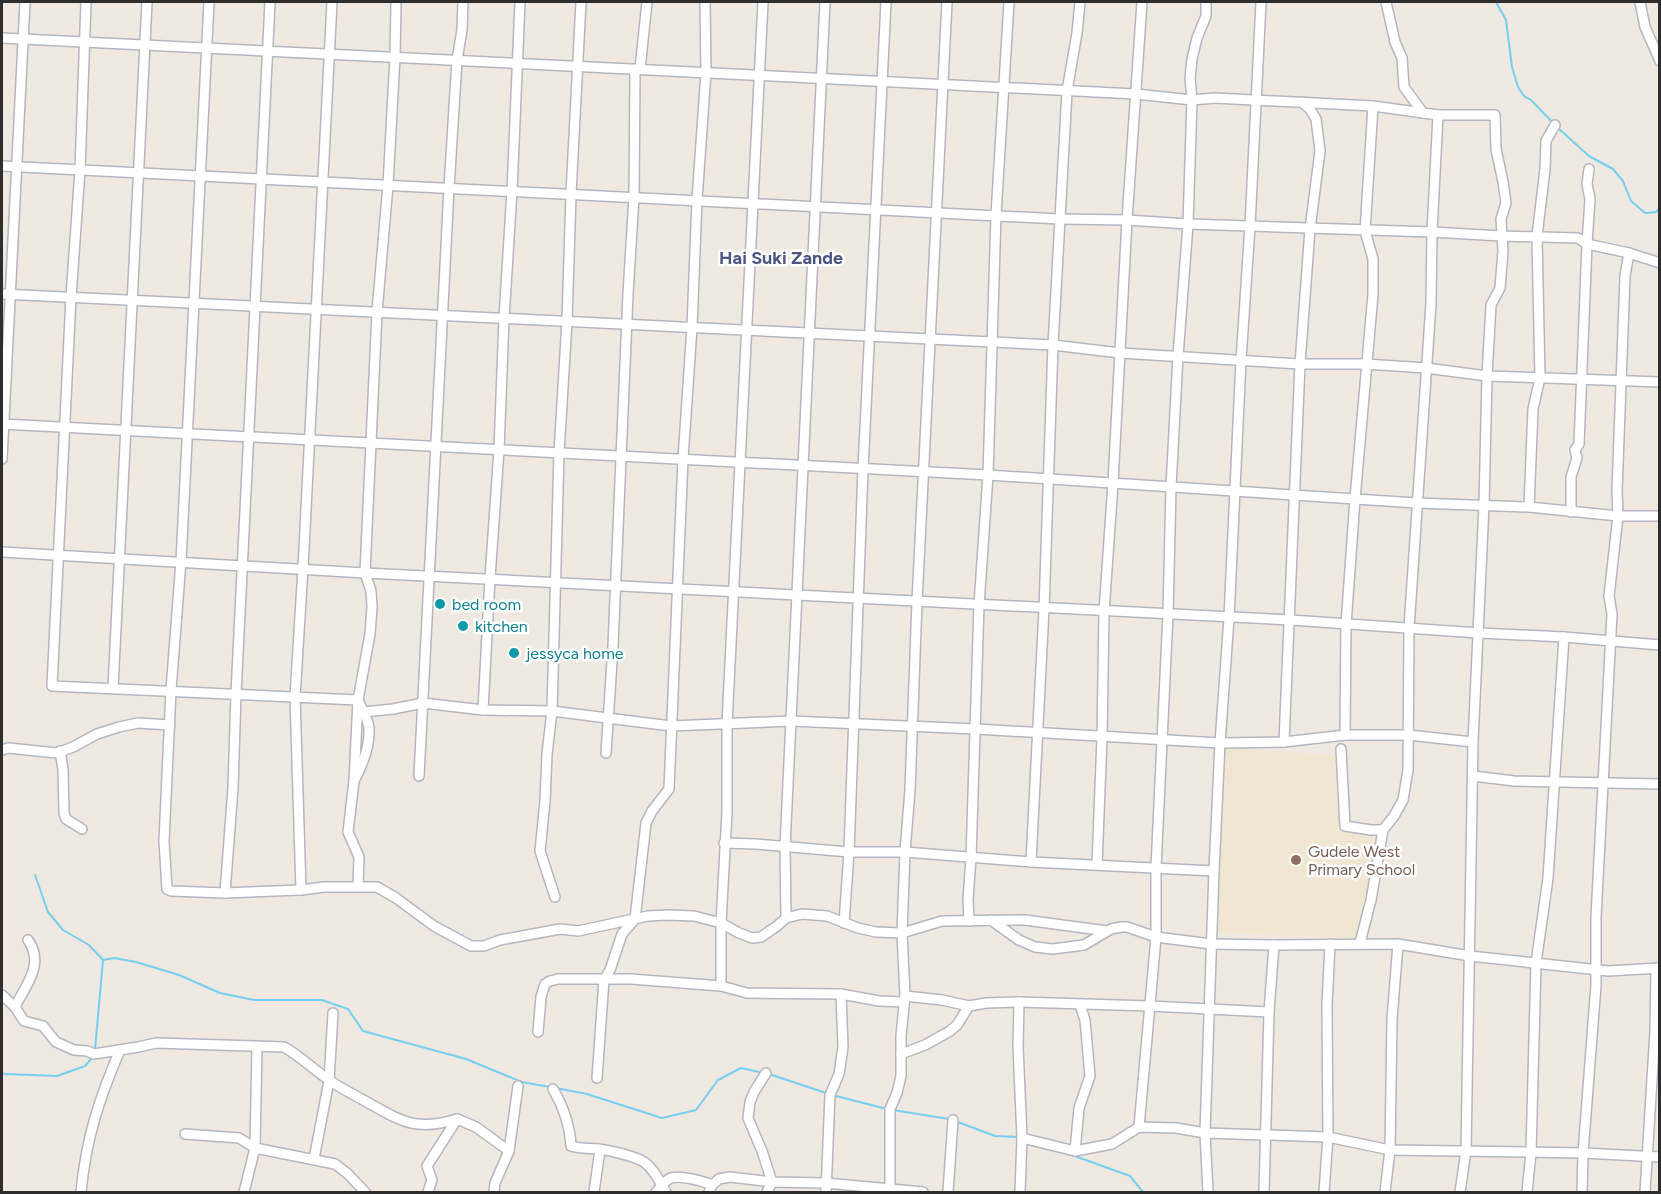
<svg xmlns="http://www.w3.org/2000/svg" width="1661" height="1194" font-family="Figtree,sans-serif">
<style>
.education{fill:#f0e6d1}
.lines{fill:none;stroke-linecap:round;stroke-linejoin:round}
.stream{stroke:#75cff0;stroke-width:2}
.minor-casing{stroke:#b4b7c1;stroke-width:12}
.minor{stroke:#fff;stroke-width:9}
.culture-dot{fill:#0f9aa8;stroke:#fff;stroke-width:2}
.education-dot{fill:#8d6e63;stroke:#fff;stroke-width:2}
.labels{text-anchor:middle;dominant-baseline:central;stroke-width:5;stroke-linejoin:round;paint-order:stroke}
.culture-label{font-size:16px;fill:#0d838f;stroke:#fff;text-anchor:start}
.education-label{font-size:16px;fill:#785e54;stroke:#fff;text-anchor:start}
.neighbourhood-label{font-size:18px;font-weight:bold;fill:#4d5680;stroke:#fff}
</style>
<rect width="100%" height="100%" fill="#efe9e1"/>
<path class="education" d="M 1224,748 L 1336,755 L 1342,832 L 1373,833 L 1371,886 L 1359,938 L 1216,933 Z"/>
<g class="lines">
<g class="stream">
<path d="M 1496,2 L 1506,20 L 1512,67 L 1518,87 L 1524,96 L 1531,100 L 1554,124"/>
<path d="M 1558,128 L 1589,156 L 1613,169 L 1623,181 L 1631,201 L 1645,213 L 1656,212 L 1660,208"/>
<path d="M 35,875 L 48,912 L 63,930 L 89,945 L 103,960"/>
<path d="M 95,1050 L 103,960 L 114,958 L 136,962 L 179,975 L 220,993 L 254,1000 L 322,1000 L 348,1009 L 363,1031 L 466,1059 L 522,1082 L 550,1087"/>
<path d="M 2,1073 L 5,1074 L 57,1076 L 85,1066 L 92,1058"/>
<path d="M 769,1074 L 826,1093"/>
<path d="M 556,1088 L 587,1094 L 662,1118 L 696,1110 L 718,1080 L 741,1068 L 764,1073"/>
<path d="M 832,1095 L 887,1109"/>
<path d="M 893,1110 L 949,1119"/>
<path d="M 955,1121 L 995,1136 L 1018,1137"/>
<path d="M 1069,1154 L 1130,1176 L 1143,1192"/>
</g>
<defs>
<g id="minor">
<path d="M 86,2 L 80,170 L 71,297 L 52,686 L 358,700 C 362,709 368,719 369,728 C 370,745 362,766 354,781"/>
<path d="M 209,2 L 181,561 L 171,690 L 164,841 L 167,889 L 171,891 L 225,893 L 301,890 L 324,887 L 377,887 L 396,898 L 434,926 L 471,946 L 484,946 L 500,940 L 560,929 L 578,931 L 648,916 L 667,915 L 694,916 L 721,923 L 739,933 L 752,938 L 761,937 L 777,926 L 786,918 L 802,914 L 827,916 L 858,928 L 876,932 L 902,933 L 942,921 L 1025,920 L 1107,931"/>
<path d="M 520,2 L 512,191 L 504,318 L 499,450 L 490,578 L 483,710 L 552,711 L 671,726 L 791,721 L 976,729 L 1220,743 L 1284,742 L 1345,735 L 1408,735 L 1473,742"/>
<path d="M 1386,2 L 1395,42 L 1402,58 L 1404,87 L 1423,113"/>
<path d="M 1640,2 L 1645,27 L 1660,61"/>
<path d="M 2,38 L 1136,94 L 1192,100 L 1215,98 L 1373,106 L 1438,115 L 1495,115 L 1496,149 L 1503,182 L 1506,203 L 1501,219 L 1503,251 L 1500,288 L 1491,305 L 1487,376 L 1484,505 L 1473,742 L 1466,1151 L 1460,1192"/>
<path d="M 640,69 L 647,2"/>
<path d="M 2,166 L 1060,219 L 1127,220 L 1188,224 L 1432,232 L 1501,236 L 1578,238 L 1587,244 L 1629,253 L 1660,263"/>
<path d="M 2,294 L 1053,345 L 1120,353 L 1300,364 L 1366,364 L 1426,368 L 1487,376 L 1660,382"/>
<path d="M 2,424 L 988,475 L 1417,503 L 1529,507 L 1618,516 L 1660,516"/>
<path d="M 2,459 L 25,2"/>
<path d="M 1529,507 L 1533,409 L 1540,378 L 1537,236 L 1545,169 L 1546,141 L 1555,125"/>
<path d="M 1571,512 L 1571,477 L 1577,458 L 1575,450 L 1579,444 L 1587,244 L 1590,199 L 1587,184 L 1589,169"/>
<path d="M 2,552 L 365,573 L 1291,620 L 1479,633 L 1564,637 L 1660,645"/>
<path d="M 113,688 L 147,2"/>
<path d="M 364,712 L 393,709 L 423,703 L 483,710"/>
<path d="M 1345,735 L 1346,625 L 1355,499 L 1373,294 L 1373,259 L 1365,231 L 1373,106"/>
<path d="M 1284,742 L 1300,364 L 1310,229 L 1320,151 L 1316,119 L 1310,109 L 1302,102"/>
<path d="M 1341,749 L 1345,826 L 1371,830 L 1383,830"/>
<path d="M 2,750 L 8,748 L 57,753 L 73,747 L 97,734 L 119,727 L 138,723 L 170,725"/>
<path d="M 60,751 L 63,769 L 64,813 L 66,819 L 82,829"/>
<path d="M 606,753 L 613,646 L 628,294 L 634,197 L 635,69"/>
<path d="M 419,776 L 449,188 L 457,60 L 462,30 L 463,2"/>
<path d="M 1473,776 L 1514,781 L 1660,784"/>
<path d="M 724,843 L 756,844 L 849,852 L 905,852 L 1031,862 L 1214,871"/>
<path d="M 1031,862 L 1044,609 L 1053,345 L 1060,219 L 1067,91 L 1077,33 L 1080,2"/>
<path d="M 1097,865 L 1102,738 L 1104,612 L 1113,483 L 1127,220 L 1142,2"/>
<path d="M 358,886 L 359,857 L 348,832 L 354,781 L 358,700 L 370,634 L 372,607 L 371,591 L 365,573 L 377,312 L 388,185 L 395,57 L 396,2"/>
<path d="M 301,890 L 295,697 L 303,568 L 332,2"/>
<path d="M 225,893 L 233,788 L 236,694 L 270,2"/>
<path d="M 555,897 L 540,851 L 545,801 L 547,754 L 552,711 L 559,453 L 567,321 L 571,194 L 581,2"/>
<path d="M 786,918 L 785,847 L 825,2"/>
<path d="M 991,920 L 1019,940 L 1035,947 L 1053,949 L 1084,945 L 1111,929 L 1121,927 L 1127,927 L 1156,937 L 1211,944 L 1274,945 L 1398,944 L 1470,956 L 1608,971 L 1660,968"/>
<path d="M 969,921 L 968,900 L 971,858 L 979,605 L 988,475 L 996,215 L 1009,2"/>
<path d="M 844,923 L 849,852 L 863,469 L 886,2"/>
<path d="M 1360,943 L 1371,900 L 1383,830 L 1394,816 L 1403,800 L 1408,770 L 1409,628 L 1431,303 L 1432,232 L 1438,115"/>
<path d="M 721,986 L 721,923 L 727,812 L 727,724 L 763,2"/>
<path d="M 2,995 L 15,1007 L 24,1021 L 43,1026 L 56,1042 L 74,1050 L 87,1051 L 94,1054 L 138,1047 L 156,1043 L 284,1047 C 300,1056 313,1069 329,1080 C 340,1088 353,1094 365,1101 C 401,1121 415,1132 457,1119 L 476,1127 L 509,1151"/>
<path d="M 905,996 L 942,1000 L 969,1006 L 986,1003 L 1019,1002 L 1150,1006 L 1269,1012"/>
<path d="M 1019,1002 L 1018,1046 L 1022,1138 L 1020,1192"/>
<path d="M 15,1007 C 26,985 45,964 28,940"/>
<path d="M 538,1032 L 541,997 L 545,984 L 550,981 L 558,979 L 631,979 L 721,986 L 747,993 L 841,994 L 879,1001 L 904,1002"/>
<path d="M 901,1054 L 925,1045 L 950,1031 L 957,1025 L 969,1006"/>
<path d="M 766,1073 L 754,1092 L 750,1102 L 748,1118 L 762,1151 L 772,1182 L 767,1192"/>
<path d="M 597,1078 L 604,980 L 610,970 L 622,934 L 635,919 L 646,823 L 652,811 L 669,789 L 683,459 L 692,327 L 697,200 L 706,72 L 705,2"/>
<path d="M 553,1089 C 563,1106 570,1126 571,1146 C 581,1149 589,1148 599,1149 C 611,1151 634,1156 644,1162 C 654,1169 660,1182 666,1192"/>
<path d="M 1139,1127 L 1156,937 L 1156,868 L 1168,614 L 1171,487 L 1178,356 L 1188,224 L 1192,100 L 1190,78 L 1192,59 L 1197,38 L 1206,16 L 1206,2"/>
<path d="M 185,1134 L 239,1138 L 255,1148 L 335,1164 L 348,1174 L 365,1192"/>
<path d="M 1022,1138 L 1075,1151 L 1112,1144 L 1139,1127 L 1176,1128 L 1205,1133 L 1328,1137 L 1390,1150 L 1583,1153 L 1660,1157"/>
<path d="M 1075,1151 L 1079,1108 L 1090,1076 L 1085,1020 L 1080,1005"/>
<path d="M 314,1159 L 329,1081 L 333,1013"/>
<path d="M 81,1192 C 86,1139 99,1099 120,1050"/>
<path d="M 244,1192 L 255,1148 L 257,1046"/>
<path d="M 428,1192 L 432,1180 L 427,1166 L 457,1119"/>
<path d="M 494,1192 L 495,1183 L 509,1151 L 518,1086"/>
<path d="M 594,1192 L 600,1150"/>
<path d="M 656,1192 C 661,1188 665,1180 671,1178 C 680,1175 703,1181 712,1185"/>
<path d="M 709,1192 L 712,1185 L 719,1179 L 730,1177 L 772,1182 L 826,1183 L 923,1192"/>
<path d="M 826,1192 L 830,1095 L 839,1074 L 843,1047 L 841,994"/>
<path d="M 890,1192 L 890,1109 L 897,1093 L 901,1076 L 901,1036 L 905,996 L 902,933 L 905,852 L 910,790 L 917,602 L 947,2"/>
<path d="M 948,1192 L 953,1120"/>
<path d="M 1208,1192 L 1205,1133 L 1214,871 L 1220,743 L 1229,618 L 1241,360 L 1250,226 L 1261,2"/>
<path d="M 1264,1192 L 1269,1012 L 1274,945"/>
<path d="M 1324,1192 L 1328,1137 L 1327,1005 L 1330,944"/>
<path d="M 1385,1192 L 1390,1150 L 1392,1019 L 1398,944"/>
<path d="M 1527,1192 L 1531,1153 L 1536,963 L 1548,878 L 1564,637"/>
<path d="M 1582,1192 L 1583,1153 L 1596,985 L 1596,917 L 1612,614 L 1609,596 L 1618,516 L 1617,491 L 1625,276 L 1629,253"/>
<path d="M 1645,1192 L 1655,1031 L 1656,968"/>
</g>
</defs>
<use href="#minor" class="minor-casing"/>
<use href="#minor" class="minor"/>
</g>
<g class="culture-dot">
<circle cx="440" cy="604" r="6"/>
<circle cx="463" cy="626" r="6"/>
<circle cx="514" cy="653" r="6"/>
</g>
<circle class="education-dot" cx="1296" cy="860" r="6"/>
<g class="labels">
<g class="culture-label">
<text x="452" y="604">bed room</text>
<text x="475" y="626">kitchen</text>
<text x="526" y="653">jessyca home</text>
</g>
<g class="education-label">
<text x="1308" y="851">Gudele West<tspan x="1308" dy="18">Primary School</tspan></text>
</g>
<g class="neighbourhood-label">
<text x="781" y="258">Hai Suki Zande</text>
</g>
</g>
<rect width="1661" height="1194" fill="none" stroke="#2e2e2e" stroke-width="6"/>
</svg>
